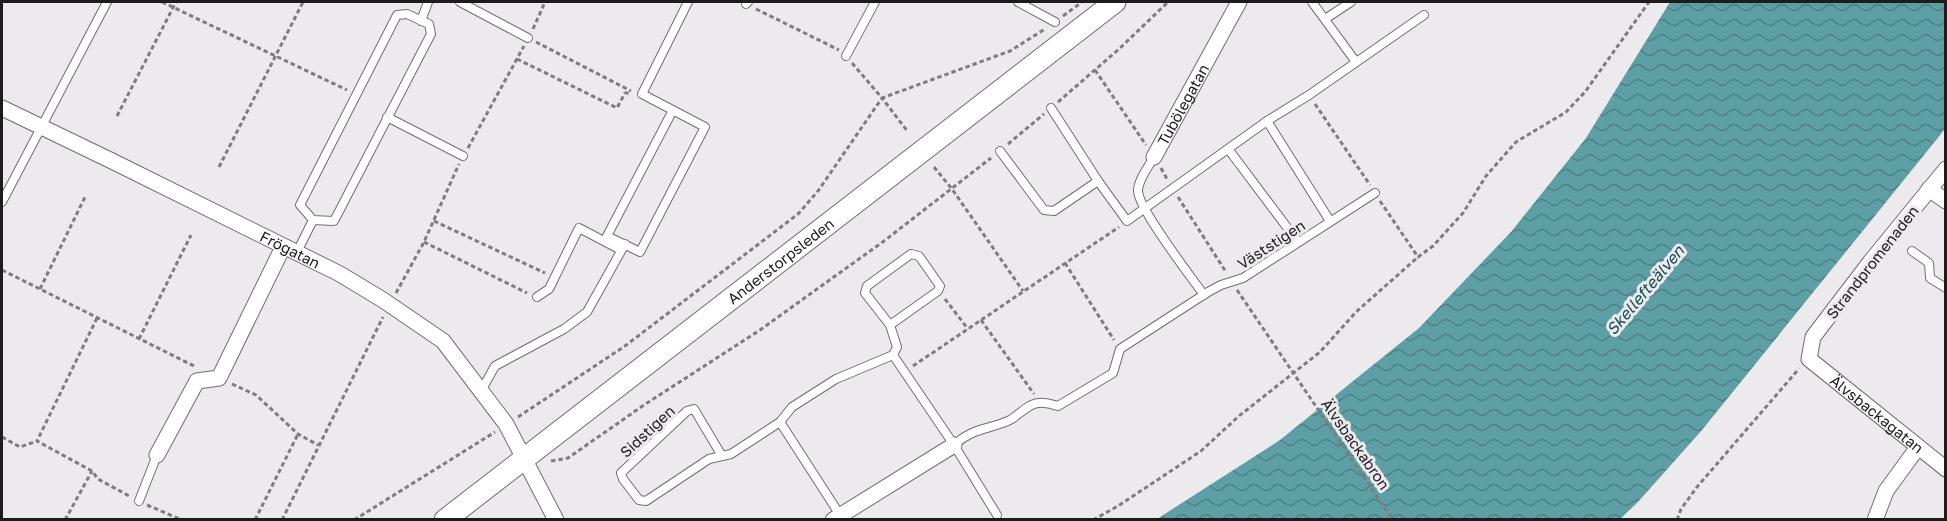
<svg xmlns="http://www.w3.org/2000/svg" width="1947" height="521" font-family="'Golos Text',sans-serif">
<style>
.water{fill:url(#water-waves)}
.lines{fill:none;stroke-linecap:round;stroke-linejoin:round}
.service-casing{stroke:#716e71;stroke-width:10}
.minor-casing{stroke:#716e71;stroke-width:17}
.secondary-casing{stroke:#716e71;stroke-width:23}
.path{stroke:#7e7c7e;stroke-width:3;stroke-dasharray:4.5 3;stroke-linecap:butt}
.service{stroke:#fff;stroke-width:8}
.minor{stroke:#fff;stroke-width:15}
.secondary{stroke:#fff;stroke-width:21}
.labels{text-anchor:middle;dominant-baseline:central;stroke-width:6;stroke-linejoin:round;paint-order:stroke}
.street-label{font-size:15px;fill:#1d1c1d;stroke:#edeaee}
.water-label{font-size:16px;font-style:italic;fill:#0f4b50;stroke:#edeaee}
</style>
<defs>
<pattern id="water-waves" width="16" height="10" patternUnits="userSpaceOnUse" patternTransform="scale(1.5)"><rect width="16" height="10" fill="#5d9fa5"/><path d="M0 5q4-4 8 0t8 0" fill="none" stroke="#4c8186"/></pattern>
</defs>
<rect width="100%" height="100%" fill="#edeaee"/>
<path class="water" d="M 1670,2 L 1945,2 L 1945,129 L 1702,430 L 1638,502 L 1619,520 L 1157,519 L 1280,440 L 1419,328 L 1511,232 L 1586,138 Z"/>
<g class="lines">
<defs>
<g id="service">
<path d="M 460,2 L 528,38"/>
<path d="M 1018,2 L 1055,22"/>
<path d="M 1312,2 L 1356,62"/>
<path d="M 746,4 L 748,2"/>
<path d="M 1325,19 L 1351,2"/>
<path d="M 421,21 L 428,2"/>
<path d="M 846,56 L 875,2"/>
<path d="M 673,110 L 607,236 L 640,252 L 705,127 L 642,94 L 688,2"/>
<path d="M 387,117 L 463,156"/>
<path d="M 1267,121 L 1330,221"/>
<path d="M 1229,150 L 1298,242"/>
<path d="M 1000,151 L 1044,210 L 1054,211 L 1098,181 L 1051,108"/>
<path d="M 1154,157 C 1149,166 1138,180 1138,191 C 1138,208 1191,277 1204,295"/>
<path d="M 1098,181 L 1127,221 L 1267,121 L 1309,95 L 1424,15"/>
<path d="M 2,202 L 107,2"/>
<path d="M 1912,251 L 1929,263 L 1930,278 L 1946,288"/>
<path d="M 296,254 L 313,220 L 334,221 L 431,34 L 429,24 L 407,14 L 397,15 L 300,205 L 313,220"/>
<path d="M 537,297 L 549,289 L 579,228 L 621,250"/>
<path d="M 893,355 L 954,445 L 997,515"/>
<path d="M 481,391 L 495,366 L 564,329 L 587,312 L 625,244"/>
<path d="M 780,422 L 840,515"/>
<path d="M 954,445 C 974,427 989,430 1010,420 C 1019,415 1029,403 1039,403 C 1045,402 1053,405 1058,406 L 1113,373 L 1120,349 L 1208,292 L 1221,285 L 1243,278 L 1375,193"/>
<path d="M 722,456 L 694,409 L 687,411 L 621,473 L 623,479 L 639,500 L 646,501 L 709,459 L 731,454 L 780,422 L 792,407 L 836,379 L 893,355 L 897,347 L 890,325 L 865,293 L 867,286 L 911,254 L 919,256 L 940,286 L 938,291 L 890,325"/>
<path d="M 139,501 L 157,455"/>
</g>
<g id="minor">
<path id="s1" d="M 2,108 L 112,161 L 340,274 L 383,300 L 443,341 L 506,424 L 556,520"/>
<path id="s2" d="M 1154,157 L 1239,2"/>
<path id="s3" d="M 1946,169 L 1871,261 L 1813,337 L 1809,359 L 1946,469"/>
<path d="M 1929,189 L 1946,201"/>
<path d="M 157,455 L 197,381 L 219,378 L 283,247"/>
<path d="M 833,520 L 954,445"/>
<path d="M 1875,520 L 1886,491 L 1918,447"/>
</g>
<g id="secondary">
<path id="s4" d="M 445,520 L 1115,2"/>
</g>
</defs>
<use href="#service" class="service-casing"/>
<use href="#minor" class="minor-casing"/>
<use href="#secondary" class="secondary-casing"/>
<g class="path">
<path d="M 162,2 L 347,90"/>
<path d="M 756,9 L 839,50"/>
<path d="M 1063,16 L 1082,2"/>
<path d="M 533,29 L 545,2"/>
<path d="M 536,42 L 631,91"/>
<path d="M 517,59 L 617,108 L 625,93 L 631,93"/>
<path d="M 852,63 L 882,98 L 1010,51 L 1045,29"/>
<path d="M 1095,70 L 1146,145"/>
<path d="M 1058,102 L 1119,49 L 1168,2"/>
<path d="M 1315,104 L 1370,185"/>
<path d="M 117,116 L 176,2"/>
<path d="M 1008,144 L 1044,114"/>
<path d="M 468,148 L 524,46"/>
<path d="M 219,167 L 303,2"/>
<path d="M 934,167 L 952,189 L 1023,291"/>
<path d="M 1161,168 L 1168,181"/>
<path d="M 1178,197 L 1226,272"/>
<path d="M 1380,201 L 1418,257 L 1433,246 L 1463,213 L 1486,176 L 1516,142 L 1566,112 L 1585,92 L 1649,2"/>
<path d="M 434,221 L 545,273"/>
<path d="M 424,242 L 527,293"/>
<path d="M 1065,263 L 1114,340"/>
<path d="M 2,270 L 196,367"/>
<path d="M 40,289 L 86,195"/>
<path d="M 1237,290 L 1393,520"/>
<path d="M 396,293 L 424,242 L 459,164"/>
<path d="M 945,299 L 968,329"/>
<path d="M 97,318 L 37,441 L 92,471 L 98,479 L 131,497"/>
<path d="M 981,320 L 1034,394"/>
<path d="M 139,339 L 191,235"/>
<path d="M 913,366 L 1119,227"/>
<path d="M 232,384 L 256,395 L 298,434 L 318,445"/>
<path d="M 518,417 L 625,346 L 798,214 L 818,191 L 882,98 L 908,132"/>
<path d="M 2,437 L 20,447 L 37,441"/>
<path d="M 551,461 L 568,458 L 644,405 L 760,330 L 884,241 L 991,158"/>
<path d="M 147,505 L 182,520"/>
<path d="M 65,520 L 92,471"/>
<path d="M 255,520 L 298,434"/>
<path d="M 282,520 L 383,317"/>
<path d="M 354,520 L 495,432"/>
<path d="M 1093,520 L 1118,506 L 1201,451 L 1239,416 L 1320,352 L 1356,312 L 1418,257"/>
<path d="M 1677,520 L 1681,509 L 1697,487 L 1797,371 L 1798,368"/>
</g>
<use href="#service" class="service"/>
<use href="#minor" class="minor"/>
<use href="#secondary" class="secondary"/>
</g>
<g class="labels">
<g class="street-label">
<text stroke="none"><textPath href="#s2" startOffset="60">Tubölegatan</textPath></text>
<text transform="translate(1271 244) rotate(-33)">Väststigen</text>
<text stroke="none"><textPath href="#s1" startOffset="321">Frögatan</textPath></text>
<text stroke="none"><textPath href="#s4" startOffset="424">Anderstorpsleden</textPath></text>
<text transform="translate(1872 262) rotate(-52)">Strandpromenaden</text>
<text stroke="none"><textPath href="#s3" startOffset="324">Älvsbackagatan</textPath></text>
<text transform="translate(647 431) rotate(-43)">Sidstigen</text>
<text transform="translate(1356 444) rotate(55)">Älvsbackabron</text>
</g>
<g class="water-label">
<text transform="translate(1645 290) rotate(-50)">Skellefteälven</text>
</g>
</g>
<rect width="1947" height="521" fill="none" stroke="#1d1c1d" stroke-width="6"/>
</svg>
